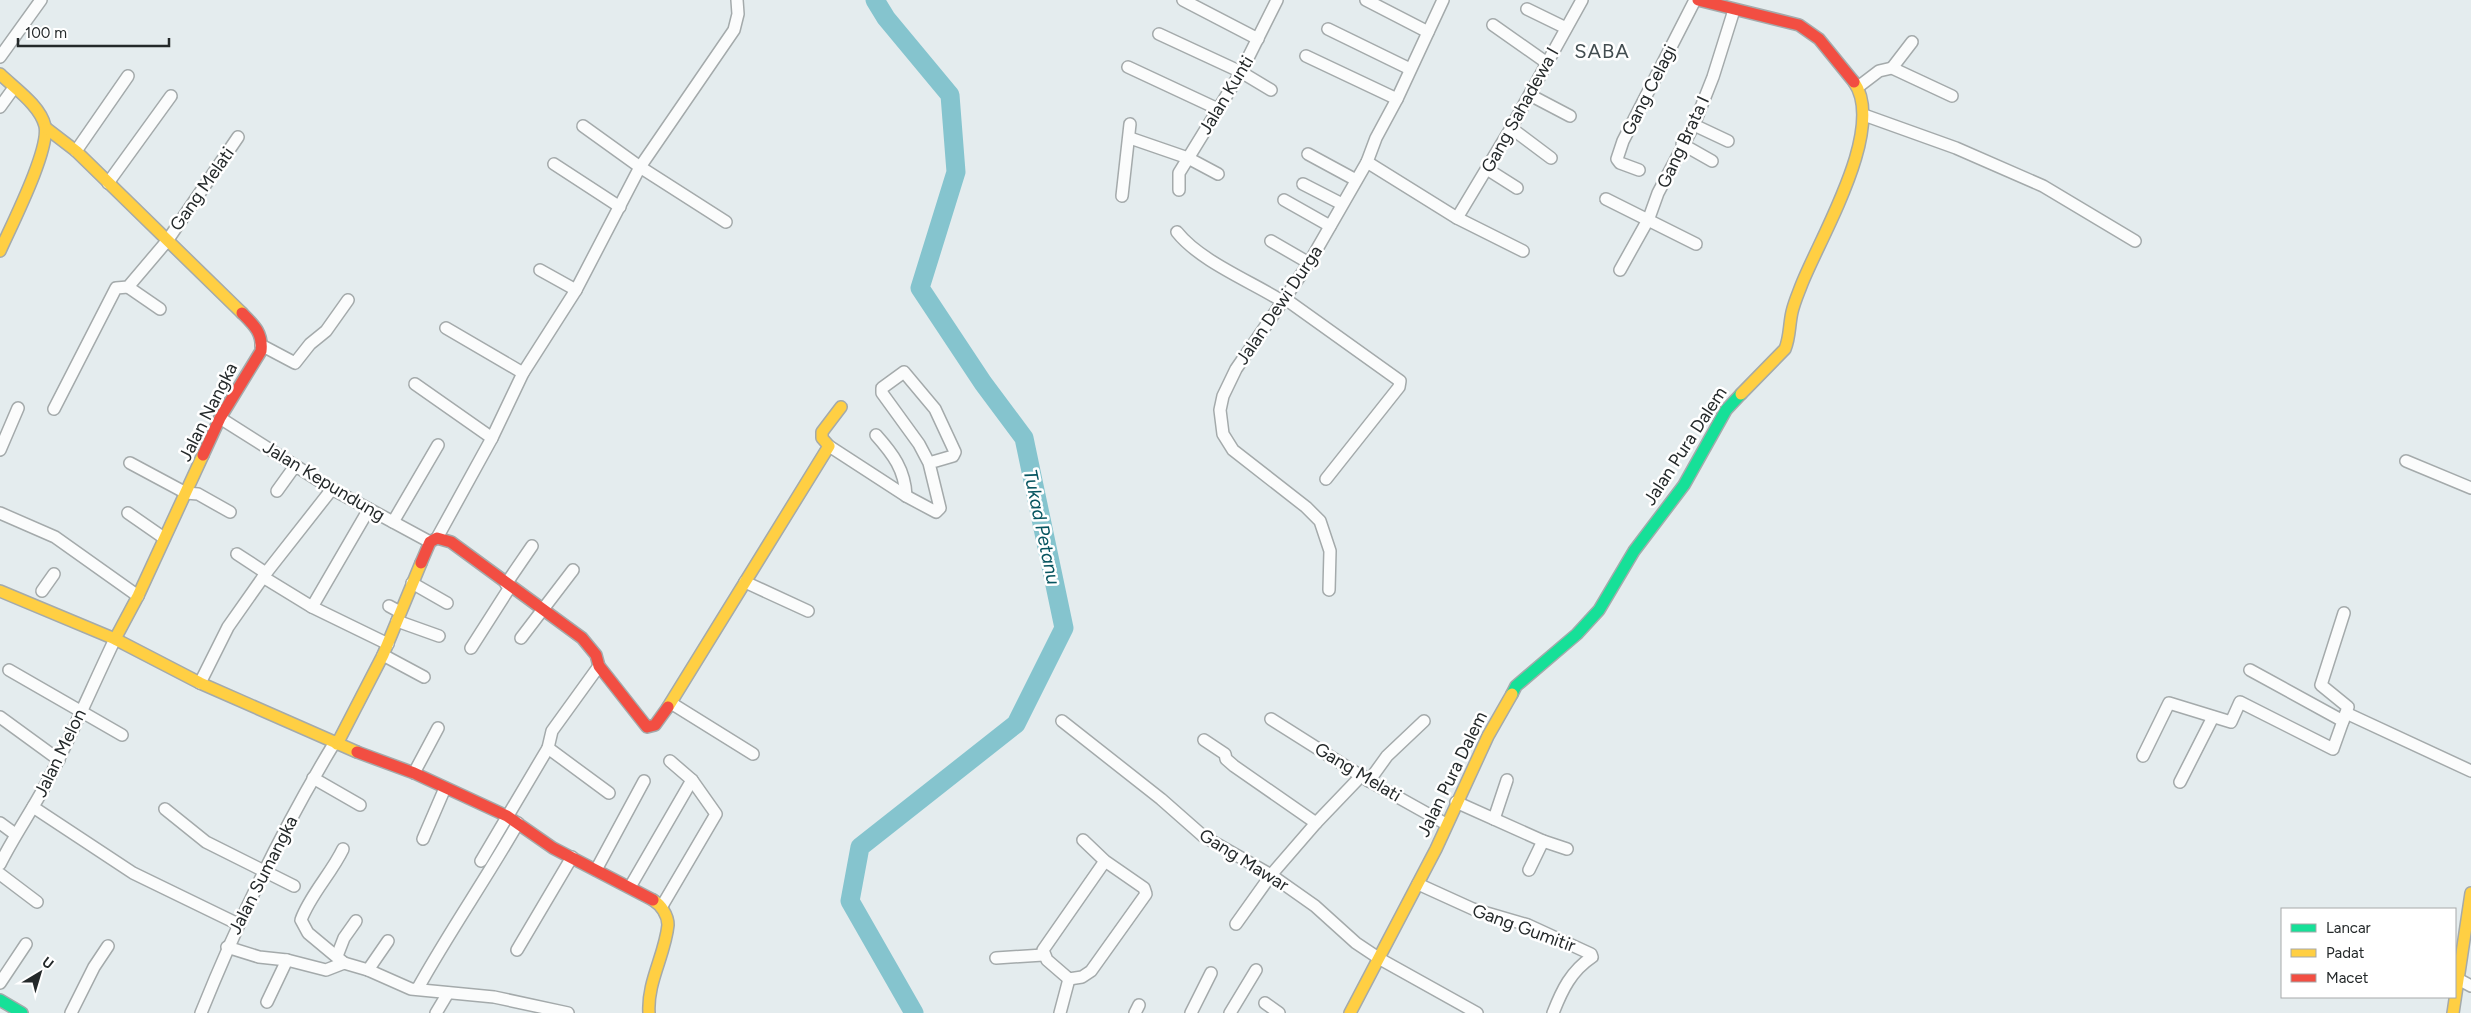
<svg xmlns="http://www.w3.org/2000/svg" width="2471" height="1013" font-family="Figtree,sans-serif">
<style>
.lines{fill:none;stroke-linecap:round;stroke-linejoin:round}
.river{stroke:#85c4ce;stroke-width:19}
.street-casing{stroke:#a4aaab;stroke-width:14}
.fast-casing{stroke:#a4aaab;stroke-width:14}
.slow-casing{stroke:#a4aaab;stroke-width:14}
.jam-casing{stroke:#a4aaab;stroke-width:14}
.street{stroke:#fbfcfc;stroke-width:11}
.fast{stroke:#16e098;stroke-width:11}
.slow{stroke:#ffcf43;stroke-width:11}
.jam{stroke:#f24e42;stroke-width:11}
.labels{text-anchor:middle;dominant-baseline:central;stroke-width:5;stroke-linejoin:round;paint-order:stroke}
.street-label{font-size:18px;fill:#24292a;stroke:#fff}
.water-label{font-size:19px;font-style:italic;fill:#075560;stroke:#fff}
.quarter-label{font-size:20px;letter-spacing:1px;fill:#424d50;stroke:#fff}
</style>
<rect width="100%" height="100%" fill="#e4ecee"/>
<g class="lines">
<path class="river" d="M 875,0 L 886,18 L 950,95 L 956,172 L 920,288 L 983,383 L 1024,438 L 1064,628 L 1016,724 L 860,847 L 850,901 L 914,1013"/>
<defs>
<g id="street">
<path d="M 1183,0 L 1258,39"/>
<path d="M 1366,0 L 1428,32"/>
<path d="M 1527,9 L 1566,28"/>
<path d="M 1493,25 L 1547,63"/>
<path d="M 1328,29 L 1410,69"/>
<path d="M 1159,34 L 1241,72 L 1271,90"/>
<path d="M 1306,56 L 1397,99"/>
<path d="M 0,57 L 41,0"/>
<path d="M 1128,67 L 1218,109"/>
<path d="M 1892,68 L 1912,42"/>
<path d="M 1858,87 L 1879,71 L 1892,68 L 1952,96"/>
<path d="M 1530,95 L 1570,116"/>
<path d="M 0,107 L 13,89"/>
<path d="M 1864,115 L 1956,148 L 2043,186 L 2135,241"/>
<path d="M 1694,125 L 1728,141"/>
<path d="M 583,126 L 640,167 L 726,222"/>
<path d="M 1511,128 L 1551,158"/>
<path d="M 1130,138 L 1188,158 L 1218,174"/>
<path d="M 1682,144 L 1712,161"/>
<path d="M 76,151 L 128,76"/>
<path d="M 1308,154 L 1356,180"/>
<path d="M 1367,162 L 1457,218 L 1523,251"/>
<path d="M 554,164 L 620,207"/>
<path d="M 1487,169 L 1517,188"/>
<path d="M 1639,170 L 1620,163 L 1617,159 L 1623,141 L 1695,0"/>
<path d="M 108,183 L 171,96"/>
<path d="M 1303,184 L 1342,204"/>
<path d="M 1179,190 L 1179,173 L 1241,72 L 1277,0"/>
<path d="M 1122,196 L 1130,124"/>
<path d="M 1606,199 L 1696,244"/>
<path d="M 1284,200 L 1330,226"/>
<path d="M 1457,218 L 1511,128 L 1582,0"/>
<path d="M 1177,232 C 1200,261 1250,281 1282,301"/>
<path d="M 1271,241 L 1309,263"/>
<path d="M 540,270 L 576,290"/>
<path d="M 1620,270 L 1649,218 L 1658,193 L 1694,125 L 1713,77 L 1734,10"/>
<path d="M 128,287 L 160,309"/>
<path d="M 1284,298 L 1400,381 L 1399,387 L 1326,479"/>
<path d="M 446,328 L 523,373"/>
<path d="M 261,345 L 295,363 L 310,344 L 326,331 L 348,300"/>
<path d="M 415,384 L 492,438"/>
<path d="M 54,409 L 116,288 L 128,287 L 167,241 L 238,137"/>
<path d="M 220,418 L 332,489 L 430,542"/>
<path d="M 876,435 C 893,454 905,470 906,496"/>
<path d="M 829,446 L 906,496 L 936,512 L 940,508 L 929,463 L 919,444 L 882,393 L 882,388 L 904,372 L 935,409 L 955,452 L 953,456 L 929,463"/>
<path d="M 0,450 L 18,408"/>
<path d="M 2406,461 L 2471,488"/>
<path d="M 130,463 L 186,493 L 198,494 L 230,512"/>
<path d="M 277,491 L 295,466"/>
<path d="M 369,509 L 312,607 L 388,644"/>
<path d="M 0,513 L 55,537 L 138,596"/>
<path d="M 128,513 L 164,538"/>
<path d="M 393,522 L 438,445"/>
<path d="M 437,538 L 492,438 L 523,373 L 576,290 L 640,167 L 734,30 L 738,14 L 737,0"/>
<path d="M 237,554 L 266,573"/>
<path d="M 263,577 L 312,607"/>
<path d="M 745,582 L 808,611"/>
<path d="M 412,583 L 447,603"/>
<path d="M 506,584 L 532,546"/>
<path d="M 1329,590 L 1330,551 L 1320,521 L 1306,507 L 1233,450 L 1223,434 L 1220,410 L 1223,396 L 1236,369 L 1309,263 L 1367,162 L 1376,138 L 1397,99 L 1443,0"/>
<path d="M 42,591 L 54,574"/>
<path d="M 389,606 L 400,612"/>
<path d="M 397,621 L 439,636"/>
<path d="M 521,638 L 573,570"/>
<path d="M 471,648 L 510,587"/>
<path d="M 383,655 L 424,677"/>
<path d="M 9,670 L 122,735"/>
<path d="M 2250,670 L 2343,721"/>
<path d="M 200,683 L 228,627 L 266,573 L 332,489"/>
<path d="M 671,703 L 753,754"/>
<path d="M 2346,713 L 2471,771"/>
<path d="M 0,717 L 59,760"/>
<path d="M 1271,719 L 1369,781 L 1446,824"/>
<path d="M 1062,721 L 1161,799 L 1203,836 L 1271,875 L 1315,906 L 1356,943 L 1380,959 L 1477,1013"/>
<path d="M 1204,740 L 1225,754 L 1226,759 L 1234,766 L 1316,823 L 1362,775"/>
<path d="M 548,748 L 609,793"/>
<path d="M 2143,756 L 2169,703 L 2231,722 L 2240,702 L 2333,749 L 2348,707 L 2321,685 L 2344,613"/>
<path d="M 414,773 L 438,728"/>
<path d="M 313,778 L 360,805"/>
<path d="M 1369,781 L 1387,756 L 1424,721"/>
<path d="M 2180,782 L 2213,717"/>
<path d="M 1456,802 L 1543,841 L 1567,849"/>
<path d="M 33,807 L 133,873 L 238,924"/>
<path d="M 165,809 L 206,842 L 294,886"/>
<path d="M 1494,819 L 1507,780"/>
<path d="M 0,823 L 15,834"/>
<path d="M 423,839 L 445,788"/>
<path d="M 1083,840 L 1105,861 L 1144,888 L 1146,894 L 1091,971 L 1082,977 L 1069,979 L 1047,960 L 1043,950 L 1105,861"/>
<path d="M 343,849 C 331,874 310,895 301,920 L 308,933 L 344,963"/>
<path d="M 481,861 L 548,748 L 552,731 L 599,666"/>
<path d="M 0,864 C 14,836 31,812 46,784 C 71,737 92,687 115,639"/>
<path d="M 596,870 L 644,781"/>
<path d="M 1529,870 L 1543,841"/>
<path d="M 0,874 L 37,902"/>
<path d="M 1418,884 L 1473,909 L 1528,925 L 1591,954 L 1592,957 C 1571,971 1562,990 1553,1013"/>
<path d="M 630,887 L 692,780"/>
<path d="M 662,906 L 716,814 L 692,780 L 670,761"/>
<path d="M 1236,924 L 1271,875 L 1316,823"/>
<path d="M 227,947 L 259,957 L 287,960 L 326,970 L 344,963 L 368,970 L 411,989 L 494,997 L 568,1013"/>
<path d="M 517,950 L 572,857"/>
<path d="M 337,956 L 344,938 L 356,921"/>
<path d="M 996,958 L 1043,955"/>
<path d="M 368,970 L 388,941"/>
<path d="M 2458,979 L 2471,986"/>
<path d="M 0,983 L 26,944"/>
<path d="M 418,988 C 449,932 486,879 518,823"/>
<path d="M 267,1002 L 287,960"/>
<path d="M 1265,1003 L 1279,1013"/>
<path d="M 71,1013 L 94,967 L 108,946"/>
<path d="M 201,1013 C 239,919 282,829 335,742"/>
<path d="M 436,1013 L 448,993"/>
<path d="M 1060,1013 L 1069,979"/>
<path d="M 1135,1013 L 1139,1005"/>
<path d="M 1191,1013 L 1211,973"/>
<path d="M 1230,1013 L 1256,970"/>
</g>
<g id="fast">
<path d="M 1512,694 L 1516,686 L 1577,634 L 1599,610 L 1634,551 L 1684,485 L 1726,410 L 1741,394"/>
<path d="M 0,1000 L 22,1013"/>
</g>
<g id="slow">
<path d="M 0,74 C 14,88 40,105 45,126 C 50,150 11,226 0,251"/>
<path d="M 46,128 L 76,151 L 242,313"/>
<path d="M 1741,394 L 1785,349 C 1790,337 1789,325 1792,312 C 1794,303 1798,294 1801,286 C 1819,239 1887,129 1854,82"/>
<path d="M 0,591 L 115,639 L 200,683 L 357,752"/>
<path d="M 115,639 L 138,596 L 203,455"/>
<path d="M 668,707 L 829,446 L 822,438 L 822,432 L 841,407"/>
<path d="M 337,744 L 383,655 L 421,563"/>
<path d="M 649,1013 C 647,982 665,955 668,925 C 668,915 661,905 653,900"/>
<path d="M 1350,1013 L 1436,849 L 1488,736 L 1512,694"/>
<path d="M 2453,1013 L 2471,893"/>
</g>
<g id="jam">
<path d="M 1698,0 L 1799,25 L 1819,39 L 1854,82"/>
<path d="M 203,455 L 220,418 L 261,351 C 263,333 254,325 242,313"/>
<path d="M 421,563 L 430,542 L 437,538 L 451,542 L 582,638 L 596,655 L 599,666 L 647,727 L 655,725 L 668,707"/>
<path d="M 357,752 L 414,773 L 507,816 L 553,848 L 653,900"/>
</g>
</defs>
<use href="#street" class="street-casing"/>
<use href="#fast" class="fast-casing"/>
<use href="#slow" class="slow-casing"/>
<use href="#jam" class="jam-casing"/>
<use href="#street" class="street"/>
<use href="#fast" class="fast"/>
<use href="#slow" class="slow"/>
<use href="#jam" class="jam"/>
</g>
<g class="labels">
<g class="street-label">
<text transform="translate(1649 90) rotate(-63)">Gang Celagi</text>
<text transform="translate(1226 95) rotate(-59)">Jalan Kunti</text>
<text transform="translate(1520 110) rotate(-61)">Gang Sahadewa I</text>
<text transform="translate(1683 142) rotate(-65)">Gang Brata I</text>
<text transform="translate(202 189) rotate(-55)">Gang Melati</text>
<text transform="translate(1279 305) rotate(-56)">Jalan Dewi Durga</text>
<text transform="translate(208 412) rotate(-63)">Jalan Nangka</text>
<text transform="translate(1685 446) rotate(-57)">Jalan Pura Dalem</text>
<text transform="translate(324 481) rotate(31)">Jalan Kepundung</text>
<text transform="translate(60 753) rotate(-64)">Jalan Melon</text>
<text transform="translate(1358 772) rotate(31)">Gang Melati</text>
<text transform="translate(1452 774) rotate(-64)">Jalan Pura Dalem</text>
<text transform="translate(1244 860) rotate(32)">Gang Mawar</text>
<text transform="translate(263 875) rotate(-63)">Jalan Sumangka</text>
<text transform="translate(1524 928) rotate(20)">Gang Gumitir</text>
</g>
<g class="water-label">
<text transform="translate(1042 527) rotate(78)">Tukad Petanu</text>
</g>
<g class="quarter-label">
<text x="1602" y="51">SABA</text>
</g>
</g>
<rect x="2281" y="908" width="175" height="90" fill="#ffffff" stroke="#a7a9aa"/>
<rect x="2291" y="924" width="25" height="8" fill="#16e098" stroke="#a7a9aa"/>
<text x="2326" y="933" font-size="15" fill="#24292a">Lancar</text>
<rect x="2291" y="949" width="25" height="8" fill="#ffcf43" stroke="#a7a9aa"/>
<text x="2326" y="958" font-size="15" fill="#24292a">Padat</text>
<rect x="2291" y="974" width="25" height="8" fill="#f24e42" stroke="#a7a9aa"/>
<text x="2326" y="983" font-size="15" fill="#24292a">Macet</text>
<g transform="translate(40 973) rotate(38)" stroke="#ffffff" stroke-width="4" paint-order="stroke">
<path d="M0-4L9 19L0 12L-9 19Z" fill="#24292a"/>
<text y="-8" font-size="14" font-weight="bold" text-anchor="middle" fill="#24292a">U</text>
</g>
<path d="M18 38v8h151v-8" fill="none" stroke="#24292a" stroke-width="2.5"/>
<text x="25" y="38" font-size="15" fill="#24292a" stroke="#ffffff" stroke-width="4" paint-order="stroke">100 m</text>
</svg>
